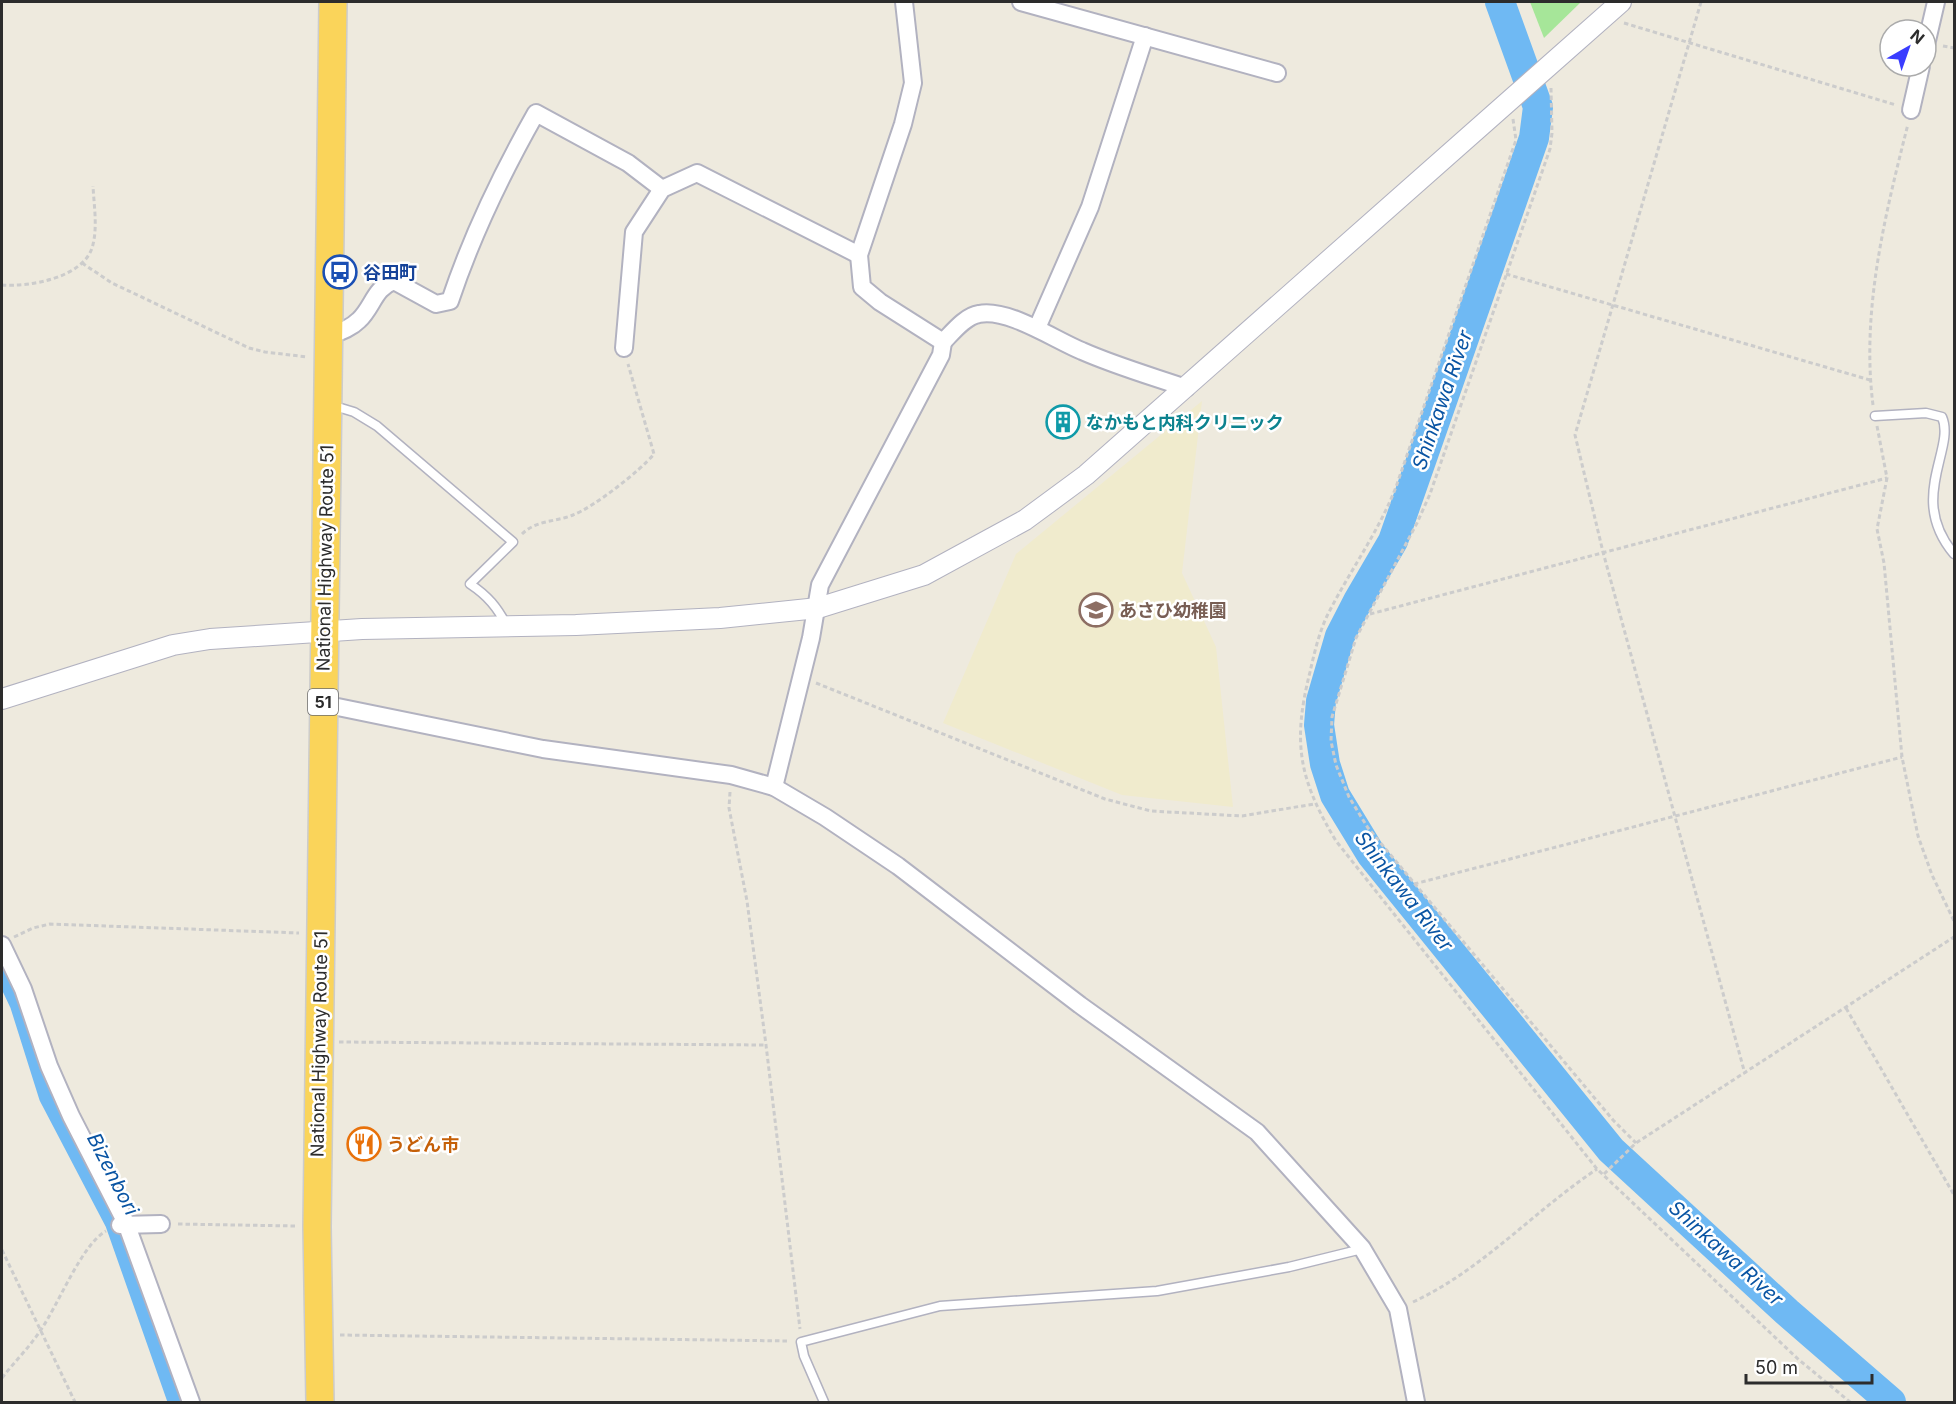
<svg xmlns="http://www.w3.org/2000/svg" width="1956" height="1404" font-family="Inter,'Noto Sans JP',sans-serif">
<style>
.education{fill:#f0ebcd}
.green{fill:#a6e699}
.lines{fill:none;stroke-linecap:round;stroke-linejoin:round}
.canal{stroke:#6fb9f3;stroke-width:18}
.river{stroke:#6fb9f3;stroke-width:30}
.service-casing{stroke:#b2b2c0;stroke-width:11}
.minor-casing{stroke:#b2b2c0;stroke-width:20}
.tertiary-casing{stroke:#b2b2c0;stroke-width:22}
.trunk-casing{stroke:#ccc;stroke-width:30}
.path{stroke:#ccc;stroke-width:3;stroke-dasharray:4.5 3;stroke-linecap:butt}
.service{stroke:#fff;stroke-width:8}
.minor{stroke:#fff;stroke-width:16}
.tertiary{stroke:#fff;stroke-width:20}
.trunk{stroke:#fad45a;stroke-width:27}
.labels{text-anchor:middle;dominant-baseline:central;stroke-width:5;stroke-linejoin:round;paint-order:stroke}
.shield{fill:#fff;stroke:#6b6b6b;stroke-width:1.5}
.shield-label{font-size:16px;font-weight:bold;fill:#2c2c2c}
.transit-label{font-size:18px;font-weight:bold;fill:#164399;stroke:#fff;text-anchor:start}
.culture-label{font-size:18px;font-weight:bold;fill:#0d838f;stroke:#fff;text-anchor:start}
.street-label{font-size:18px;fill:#2c2c2c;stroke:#fff}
.education-label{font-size:18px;font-weight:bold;fill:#785e54;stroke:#fff;text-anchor:start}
.food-label{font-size:18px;font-weight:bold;fill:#c56008;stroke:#fff;text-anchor:start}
.water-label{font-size:20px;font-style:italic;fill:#0954a3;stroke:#fff}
</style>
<rect width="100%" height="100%" fill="#eeeade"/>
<path class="education" d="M 1202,401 L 1182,573 L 1216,647 L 1233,807 L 1122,795 L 943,723 L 1016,554 Z"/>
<path class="green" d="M 1530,2 L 1581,2 L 1544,38 Z"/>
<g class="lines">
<path class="canal" d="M 2,969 L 19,1005 L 48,1097 L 114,1223 L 177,1402"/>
<path class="river" d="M 1500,2 L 1538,107 L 1534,138 L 1393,541 L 1358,601 L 1340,636 L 1321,701 L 1319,725 L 1325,764 L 1335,795 L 1371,854 L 1611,1150 L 1787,1312 L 1891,1402"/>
<defs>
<g id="service">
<path d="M 331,405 L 354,412 L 377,426 L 513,542 L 470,584 C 488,596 497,607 507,626"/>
<path d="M 1875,416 L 1926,413 L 1942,417 C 1956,449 1907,498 1954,554"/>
<path d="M 824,1402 L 804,1356 L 801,1342 L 940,1306 L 1157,1291 L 1289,1267 L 1362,1249"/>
</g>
<g id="minor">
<path d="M 1021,2 L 1277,73"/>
<path d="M 1926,45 L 1936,2"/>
<path d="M 1911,110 L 1921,66"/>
<path d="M 1037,328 L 1090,207 L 1145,36"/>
<path d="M 328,336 C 339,332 350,329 359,320 C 373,307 374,288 394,281 L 436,304 L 450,301 C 472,235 502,173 536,113 L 628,163 L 662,189"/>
<path d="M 943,342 C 952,333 965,316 979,314 C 1008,308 1055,340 1082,351 C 1116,366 1151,376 1186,388"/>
<path d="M 624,348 L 634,232 L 662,189 L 697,173 L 859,255"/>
<path d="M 323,704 L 543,749 L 731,775 L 774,787 L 825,817 L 898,866 L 1080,1005 L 1257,1132 L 1362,1248 L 1398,1309 L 1416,1402"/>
<path d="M 774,787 L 811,638 L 820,585 L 941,355 L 943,342 L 880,302 L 862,287 L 859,255 L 903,124 L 913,83 L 904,2"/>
<path d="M 2,945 L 23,989 L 49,1066 L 71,1116 L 126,1223 L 191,1402"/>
<path d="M 120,1225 L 161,1224"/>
</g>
<path id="tertiary" d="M 2,699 L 173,645 L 210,639 L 362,629 L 576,625 L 720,618 L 818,608 L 924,575 L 1025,520 L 1086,475 L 1621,2"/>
<path id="trunk" d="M 320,1402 L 317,1227 L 333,2"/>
</defs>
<use href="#service" class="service-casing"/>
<use href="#minor" class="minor-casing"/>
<use href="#tertiary" class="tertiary-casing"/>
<use href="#trunk" class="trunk-casing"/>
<g class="path">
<path d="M 1701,2 L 1575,435 L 1603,552 L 1745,1074"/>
<path d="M 1624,23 L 1896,105"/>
<path d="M 1943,46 L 1954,48"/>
<path d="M 1551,88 L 1552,133 L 1550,149 L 1430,494 L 1417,523 L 1356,638 L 1332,717 L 1331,741 L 1336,765 L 1349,797 L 1368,828 L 1613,1120 L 1636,1143"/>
<path d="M 1513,119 L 1516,140 L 1396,487 C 1378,533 1349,572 1327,616 C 1319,633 1314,654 1310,672 C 1292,743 1299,779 1336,841 L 1597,1169 L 1798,1359 L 1850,1402"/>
<path d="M 82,263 L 112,283 L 249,348 L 265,352 L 308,357"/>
<path d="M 1506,274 L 1870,380"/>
<path d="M 2,285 C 29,287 82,278 92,248 C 98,229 94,206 93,186"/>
<path d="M 1873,405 C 1861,311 1885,215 1908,124"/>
<path d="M 1877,426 L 1887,478 L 1877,529 L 1884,563 L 1902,757 L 1918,836 L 1932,875 L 1954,921"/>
<path d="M 522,534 C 536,520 556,522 573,515 C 594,507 640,471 654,454 L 628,364"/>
<path d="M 1370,614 L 1887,478"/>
<path d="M 816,683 L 1105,799 L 1151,811 L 1242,816 L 1314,804"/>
<path d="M 730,792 L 729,808 L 747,901 L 766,1045 L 800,1329"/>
<path d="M 1414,884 L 1902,757"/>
<path d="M 14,937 L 33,928 L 50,924 L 299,933"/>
<path d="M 1846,1008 L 1954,1195"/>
<path d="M 339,1042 L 766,1045"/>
<path d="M 1604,1174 L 1636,1143 L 1954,937"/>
<path d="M 178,1224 L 297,1226"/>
<path d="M 2,1250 L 75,1402"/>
<path d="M 1413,1302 C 1482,1270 1534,1211 1597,1169"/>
<path d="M 340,1335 L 789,1341"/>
<path d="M 2,1378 C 14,1362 29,1348 40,1331 C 58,1306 81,1245 106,1231"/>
</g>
<use href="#service" class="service"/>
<use href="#minor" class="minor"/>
<use href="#tertiary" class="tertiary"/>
<use href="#trunk" class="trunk"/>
</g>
<defs>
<symbol id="bus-ring" viewBox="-11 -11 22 22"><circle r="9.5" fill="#fff" stroke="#1a4fb4" stroke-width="1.5"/><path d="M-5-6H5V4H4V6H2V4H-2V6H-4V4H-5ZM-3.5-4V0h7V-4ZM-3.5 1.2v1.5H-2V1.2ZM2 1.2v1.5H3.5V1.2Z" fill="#1a4fb4"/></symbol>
<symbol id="building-ring" viewBox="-11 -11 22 22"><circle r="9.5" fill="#fff" stroke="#0f9aa8" stroke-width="1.5"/><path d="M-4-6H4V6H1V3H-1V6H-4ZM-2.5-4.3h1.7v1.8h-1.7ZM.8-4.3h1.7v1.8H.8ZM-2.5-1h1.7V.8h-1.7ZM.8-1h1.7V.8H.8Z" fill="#0f9aa8"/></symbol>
<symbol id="school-ring" viewBox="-11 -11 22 22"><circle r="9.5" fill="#fff" stroke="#8d6e63" stroke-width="1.5"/><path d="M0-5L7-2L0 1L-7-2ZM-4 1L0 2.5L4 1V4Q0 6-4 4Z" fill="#8d6e63"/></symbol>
<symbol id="restaurant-ring" viewBox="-11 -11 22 22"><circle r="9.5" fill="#fff" stroke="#e8710a" stroke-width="1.5"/><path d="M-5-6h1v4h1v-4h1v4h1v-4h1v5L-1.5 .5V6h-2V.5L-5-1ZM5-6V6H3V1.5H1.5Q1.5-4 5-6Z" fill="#e8710a"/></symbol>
</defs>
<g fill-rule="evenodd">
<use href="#bus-ring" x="321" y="253" width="38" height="38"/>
<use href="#building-ring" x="1044" y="403" width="38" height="38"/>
<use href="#school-ring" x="1077" y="591" width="38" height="38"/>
<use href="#restaurant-ring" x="345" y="1125" width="38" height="38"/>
</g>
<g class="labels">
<rect class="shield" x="308" y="689" width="30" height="26" rx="4.5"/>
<g class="shield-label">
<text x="323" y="702">51</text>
</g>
<g class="transit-label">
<text x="363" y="272">谷田町</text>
</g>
<g class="culture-label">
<text x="1086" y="422">なかもと内科クリニック</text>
</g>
<g class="street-label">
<text transform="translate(325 558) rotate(-89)">National Highway Route 51</text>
<text transform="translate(319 1044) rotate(-89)">National Highway Route 51</text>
</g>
<g class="education-label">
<text x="1119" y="610">あさひ幼稚園</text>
</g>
<g class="food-label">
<text x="387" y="1144">うどん市</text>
</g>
<g class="water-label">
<text transform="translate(1442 400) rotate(-71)">Shinkawa River</text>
<text transform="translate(1404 891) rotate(52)">Shinkawa River</text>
<text transform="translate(113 1174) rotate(63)">Bizenbori</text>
<text transform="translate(1726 1253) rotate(42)">Shinkawa River</text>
</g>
</g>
<rect width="1956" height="1404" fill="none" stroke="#2c2c2c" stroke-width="6"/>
<g transform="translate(1908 48) rotate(40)"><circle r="28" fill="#ffffff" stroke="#ababab" stroke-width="1.5"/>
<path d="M0-4.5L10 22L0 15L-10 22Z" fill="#3a3dff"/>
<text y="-9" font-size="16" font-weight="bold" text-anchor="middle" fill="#2c2c2c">N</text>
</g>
<path d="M1746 1374v9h126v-9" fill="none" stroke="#2c2c2c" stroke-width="3"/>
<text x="1755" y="1374" font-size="18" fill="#2c2c2c" stroke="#ffffff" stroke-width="4.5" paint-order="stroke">50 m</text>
</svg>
